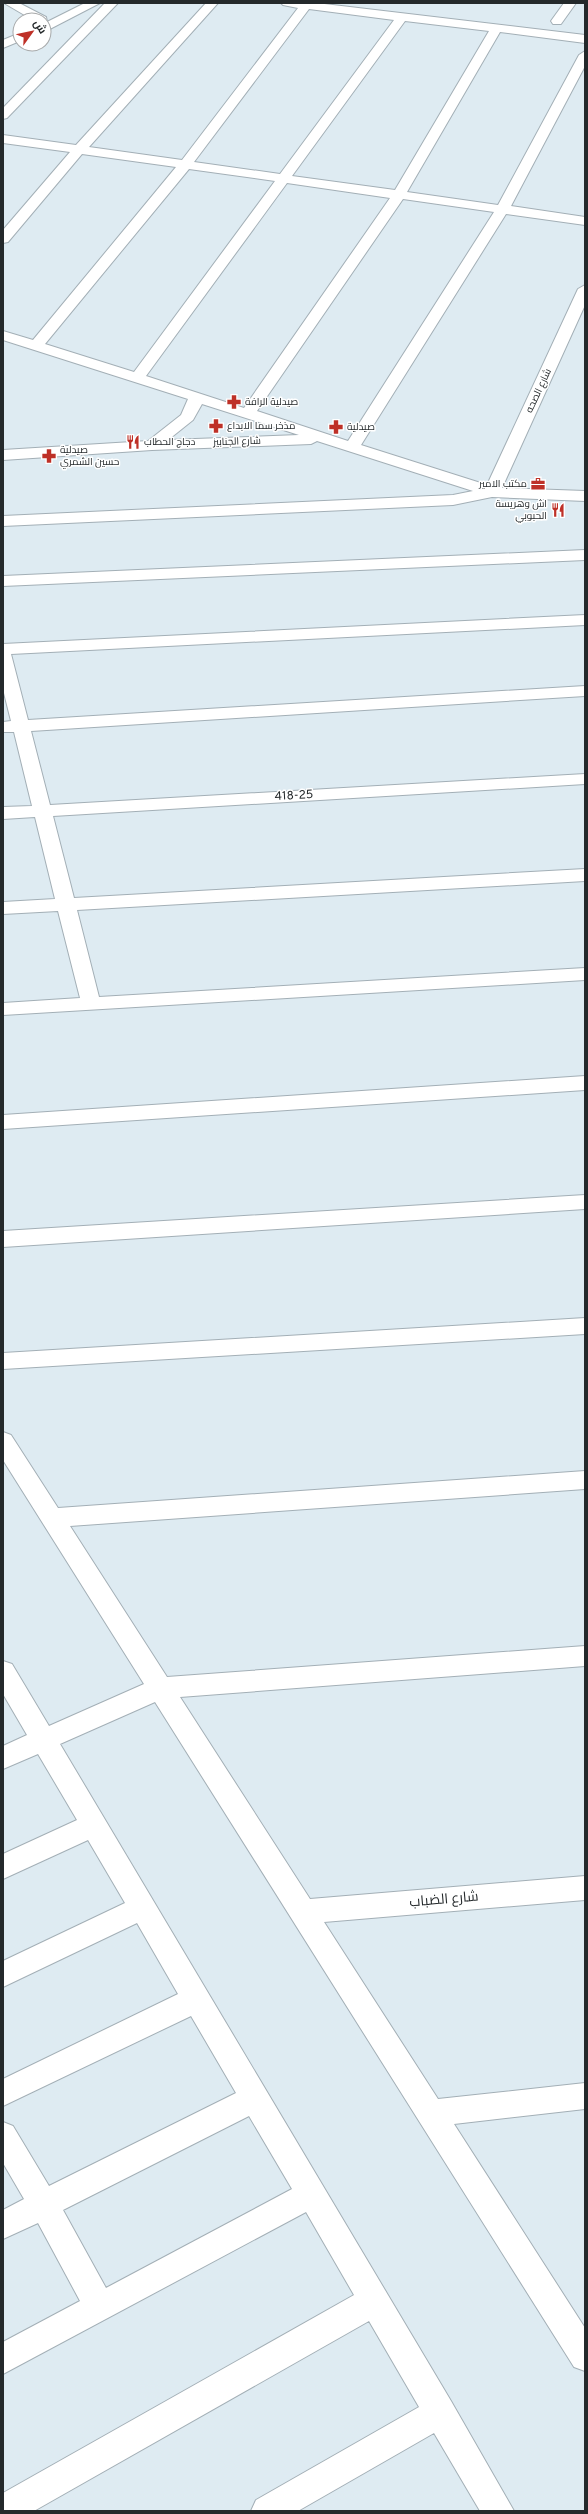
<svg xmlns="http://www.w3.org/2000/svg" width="588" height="2514" font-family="Overpass,Cairo,sans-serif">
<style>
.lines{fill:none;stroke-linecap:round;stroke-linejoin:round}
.minor-casing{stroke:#a3afb6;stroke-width:2}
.minor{fill:#fff;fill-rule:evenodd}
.labels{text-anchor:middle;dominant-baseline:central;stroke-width:3;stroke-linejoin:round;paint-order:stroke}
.far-street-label{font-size:10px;fill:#24292b;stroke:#fff}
.far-poi-label{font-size:10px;fill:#24292b;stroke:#fff;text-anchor:start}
.street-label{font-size:12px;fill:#24292b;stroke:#fff}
.near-street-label{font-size:14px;fill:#24292b;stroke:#fff}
</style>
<rect width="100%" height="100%" fill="#deebf2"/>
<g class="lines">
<defs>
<g id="minor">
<path d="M 4,3 L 19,3 L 46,17 L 47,22 L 85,3 L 100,3 L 44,32 L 44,20 L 33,20 Z"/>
<path d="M 105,3 L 118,3 L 7,118 L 3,119 L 3,108 Z"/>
<path d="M 206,3 L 218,3 L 89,147 L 182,160 L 298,8 L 283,5 L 281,3 L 316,3 L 585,35 L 585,43 L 500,32 L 407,192 L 498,205 L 579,55 L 585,51 L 585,66 L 511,206 L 585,217 L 585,225 L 506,214 L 361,445 L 487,485 L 578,289 L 585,285 L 585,305 L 502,488 L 585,491 L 585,501 L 492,497 L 453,505 L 3,526 L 3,516 L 453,495 L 473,491 L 317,441 L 311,444 L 152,450 L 3,460 L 3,450 L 148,441 L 181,415 L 188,399 L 3,340 L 3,331 L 33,340 L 176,167 L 82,154 L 8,242 L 3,243 L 3,230 L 70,152 L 3,143 L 3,135 L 76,145 ZM 309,9 L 394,20 L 280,174 L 194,162 ZM 405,21 L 489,31 L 395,190 L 292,176 ZM 189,169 L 275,181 L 134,372 L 45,344 ZM 287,183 L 390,198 L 244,408 L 146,376 ZM 403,199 L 494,212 L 348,441 L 257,411 ZM 202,404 L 299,435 L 168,440 L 193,420 Z"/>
<path d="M 564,3 L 576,3 L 561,24 L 553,24 L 551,21 Z"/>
<path d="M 20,33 L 20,41 L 3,48 L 3,40 Z"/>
<path d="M 585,550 L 585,560 L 3,586 L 3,576 Z"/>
<path d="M 585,615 L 585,625 L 11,654 L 28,720 L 585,686 L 585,696 L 31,731 L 50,805 L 585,774 L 585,784 L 53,816 L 74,898 L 585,869 L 585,881 L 77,910 L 99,997 L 585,968 L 585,980 L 3,1015 L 3,1003 L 80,998 L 58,911 L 3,914 L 3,902 L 55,899 L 35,817 L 3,819 L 3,807 L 32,806 L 14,732 L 3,732 L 3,722 L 11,721 L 3,689 L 3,644 Z"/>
<path d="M 585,1076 L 585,1090 L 3,1129 L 3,1115 Z"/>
<path d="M 585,1195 L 585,1209 L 3,1247 L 3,1231 Z"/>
<path d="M 585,1318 L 585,1334 L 3,1369 L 3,1353 Z"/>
<path d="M 3,1432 L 11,1435 L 58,1508 L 585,1471 L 585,1489 L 70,1526 L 167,1677 L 585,1646 L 585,1666 L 180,1697 L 310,1899 L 585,1876 L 585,1900 L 324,1922 L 438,2099 L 585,2083 L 585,2109 L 454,2124 L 585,2328 L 585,2371 L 574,2367 L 155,1702 L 60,1744 L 451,2401 L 514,2511 L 480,2511 L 434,2433 L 298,2511 L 251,2511 L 256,2500 L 419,2407 L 369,2321 L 34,2511 L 3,2511 L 3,2493 L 354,2295 L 306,2212 L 3,2374 L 3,2342 L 80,2301 L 38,2223 L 3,2239 L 3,2210 L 24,2199 L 3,2163 L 3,2122 L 13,2126 L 49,2186 L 236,2093 L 191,2016 L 3,2106 L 3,2079 L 178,1994 L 137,1923 L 3,1987 L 3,1961 L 125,1903 L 88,1840 L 3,1879 L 3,1854 L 77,1820 L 38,1754 L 3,1769 L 3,1746 L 27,1735 L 3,1694 L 3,1661 L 12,1664 L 49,1726 L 144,1684 L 3,1460 ZM 249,2116 L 292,2189 L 106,2288 L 63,2210 Z"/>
</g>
</defs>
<use href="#minor" class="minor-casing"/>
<use href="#minor" class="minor"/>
</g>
<defs>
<symbol id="pharmacy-bare" viewBox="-9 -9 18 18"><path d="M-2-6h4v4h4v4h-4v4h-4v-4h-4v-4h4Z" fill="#be3027" stroke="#fff" stroke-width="2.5" paint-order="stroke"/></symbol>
<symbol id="restaurant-bare" viewBox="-9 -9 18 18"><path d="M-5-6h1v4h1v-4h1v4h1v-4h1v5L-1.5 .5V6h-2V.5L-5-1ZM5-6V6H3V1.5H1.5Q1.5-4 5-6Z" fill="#be3027" stroke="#fff" stroke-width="2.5" paint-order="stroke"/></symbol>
<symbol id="office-bare" viewBox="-9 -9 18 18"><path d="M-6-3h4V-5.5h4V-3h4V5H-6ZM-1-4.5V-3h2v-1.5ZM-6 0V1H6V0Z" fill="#be3027" stroke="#fff" stroke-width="2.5" paint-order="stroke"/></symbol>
</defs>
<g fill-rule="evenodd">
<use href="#pharmacy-bare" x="224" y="392" width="20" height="20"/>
<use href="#pharmacy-bare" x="206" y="416" width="20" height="20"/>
<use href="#pharmacy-bare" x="326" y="417" width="20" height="20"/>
<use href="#restaurant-bare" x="123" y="432" width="20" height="20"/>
<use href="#pharmacy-bare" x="39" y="446" width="20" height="20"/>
<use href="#office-bare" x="528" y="474" width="20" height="20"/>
<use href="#restaurant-bare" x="548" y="500" width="20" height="20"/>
</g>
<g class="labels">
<g class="far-street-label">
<text transform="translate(539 391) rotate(-65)">شارع الصحه</text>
<text transform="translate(237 442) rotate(-2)">شارع الجنابيز</text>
</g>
<g class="far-poi-label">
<text x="245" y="402">صيدلية الرافة</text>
<text x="227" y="426">مذخر سما الابداع</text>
<text x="347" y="427">صيدلية</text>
<text x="144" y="442">دجاج الحطاب</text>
<text x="60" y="450">صيدلية<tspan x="60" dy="12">حسين الشمري</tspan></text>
<text x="527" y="484" text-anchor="end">مكتب الامير</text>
<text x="547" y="504" text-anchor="end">اش وهريسة<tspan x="547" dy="12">الحبوبي</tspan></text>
</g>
<g class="street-label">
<text transform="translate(294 796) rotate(-3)">418-25</text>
</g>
<g class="near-street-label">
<text transform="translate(444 1900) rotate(-5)">شارع الضباب</text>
</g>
</g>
<rect width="588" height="2514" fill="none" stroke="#24292b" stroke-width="8"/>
<g transform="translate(32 32) rotate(57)"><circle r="19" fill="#ffffff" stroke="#a7a9aa"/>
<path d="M0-3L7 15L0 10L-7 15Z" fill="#be3027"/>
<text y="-6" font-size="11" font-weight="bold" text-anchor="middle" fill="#24292b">ش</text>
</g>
</svg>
